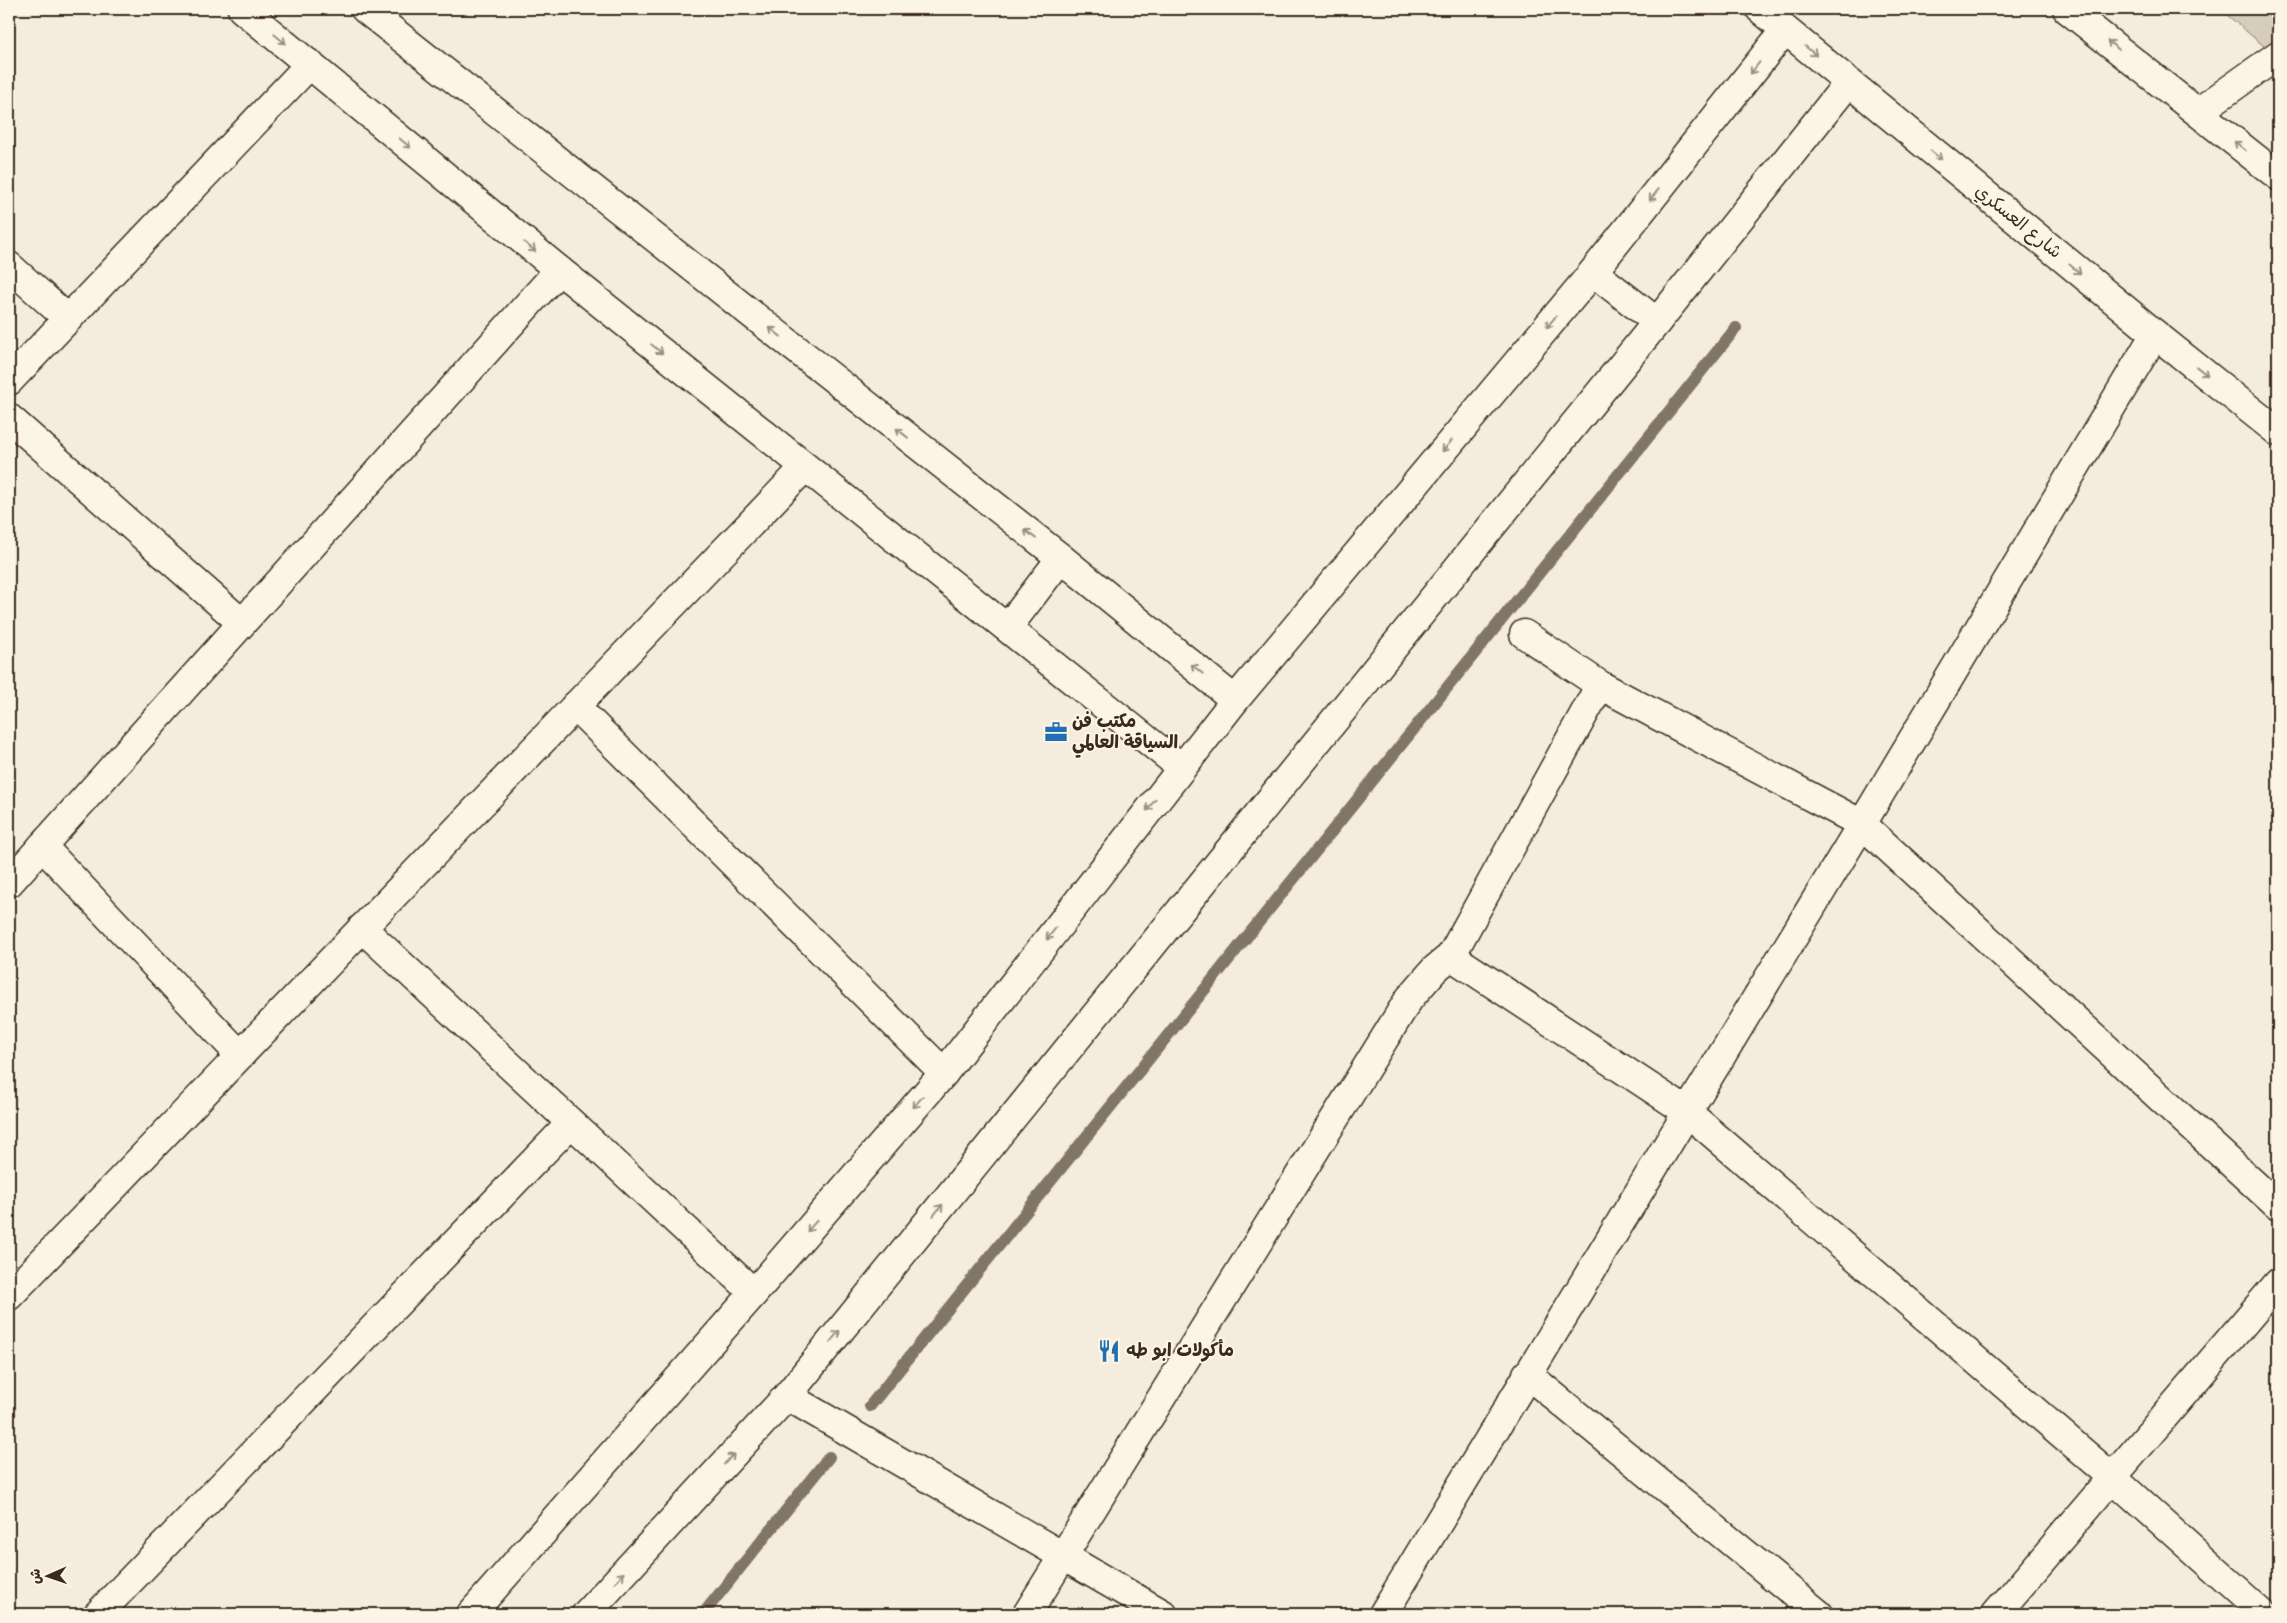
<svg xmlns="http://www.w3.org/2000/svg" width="2287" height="1623" font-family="Mynerve,'Playpen Sans Arabic',sans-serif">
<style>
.green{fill:#d6cdbd;stroke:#887c6e}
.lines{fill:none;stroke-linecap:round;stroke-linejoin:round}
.stream{stroke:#817466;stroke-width:12}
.minor-casing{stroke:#3b2a1e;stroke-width:31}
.major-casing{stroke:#3b2a1e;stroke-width:31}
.minor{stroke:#fcf5e5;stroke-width:28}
.major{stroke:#fcf5e5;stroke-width:28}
.oneway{stroke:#9c9082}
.labels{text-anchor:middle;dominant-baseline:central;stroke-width:4;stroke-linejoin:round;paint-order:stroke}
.street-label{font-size:18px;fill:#3b2a1e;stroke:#fcf5e5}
.poi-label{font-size:18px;font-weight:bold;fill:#3b2a1e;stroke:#fcf5e5;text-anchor:start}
</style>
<rect width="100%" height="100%" fill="#f4eddd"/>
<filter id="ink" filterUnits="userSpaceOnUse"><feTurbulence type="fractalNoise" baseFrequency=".02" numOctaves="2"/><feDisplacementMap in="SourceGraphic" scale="10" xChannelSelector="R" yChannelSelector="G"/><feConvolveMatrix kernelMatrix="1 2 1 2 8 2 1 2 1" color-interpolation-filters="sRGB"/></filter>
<g filter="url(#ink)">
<path class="green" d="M 2220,9 L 2278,9 L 2278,58 Z"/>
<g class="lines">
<g class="stream">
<path d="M 870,1406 L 1736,328"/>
<path d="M 703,1614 L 829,1457"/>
</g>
<defs>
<g id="minor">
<path d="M 242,9 L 559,270 L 1181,767"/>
<path d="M 365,9 L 1061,558 L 1235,700"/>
<path d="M 2198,112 L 2278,55"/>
<path d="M 9,266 L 68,319"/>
<path d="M 1593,272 L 1657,322"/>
<path d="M 9,381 L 310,64"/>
<path d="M 9,418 L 242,623"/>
<path d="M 1008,627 L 1061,558"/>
<path d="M 1524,634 L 1600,685 L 1862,824 L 2278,1206"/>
<path d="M 575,706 L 944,1073"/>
<path d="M 42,846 L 240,1055"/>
<path d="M 9,883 L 559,270"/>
<path d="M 362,928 L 754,1293"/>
<path d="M 1451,956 L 1600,685"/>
<path d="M 9,1296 L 805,467"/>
<path d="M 1527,1374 L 1819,1614"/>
<path d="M 787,1396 L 1163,1614"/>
<path d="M 98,1614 L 571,1123"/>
<path d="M 471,1614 L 754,1293 L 944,1073 L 1235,700 L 1593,272 L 1785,30"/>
<path d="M 586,1614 L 787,1396 L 1657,322 L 1848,83"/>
<path d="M 1027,1614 L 1409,999 L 1435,969 L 1451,956 L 1686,1111 L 2113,1478 L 2264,1614"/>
<path d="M 1383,1614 L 1862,824 L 2155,334"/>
<path d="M 1996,1614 L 2278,1283"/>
</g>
<g id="major">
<path d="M 1760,9 L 2155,334 L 2278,432"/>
<path d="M 2067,9 L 2278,176"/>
</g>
</defs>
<use href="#minor" class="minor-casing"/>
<use href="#major" class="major-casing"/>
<use href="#minor" class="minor"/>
<use href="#major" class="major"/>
</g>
<defs><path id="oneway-shaft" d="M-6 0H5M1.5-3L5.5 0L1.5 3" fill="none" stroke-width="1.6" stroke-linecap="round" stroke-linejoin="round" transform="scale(1.25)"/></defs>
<g class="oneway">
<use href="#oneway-shaft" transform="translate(280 39) rotate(39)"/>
<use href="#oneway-shaft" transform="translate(2113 45) rotate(-142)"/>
<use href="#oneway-shaft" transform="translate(1811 51) rotate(40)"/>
<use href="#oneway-shaft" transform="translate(1755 68) rotate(128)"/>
<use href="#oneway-shaft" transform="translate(405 143) rotate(40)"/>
<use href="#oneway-shaft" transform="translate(2240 146) rotate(-141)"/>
<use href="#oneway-shaft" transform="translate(1936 155) rotate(39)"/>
<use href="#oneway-shaft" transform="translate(1654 195) rotate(128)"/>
<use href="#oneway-shaft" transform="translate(530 247) rotate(40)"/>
<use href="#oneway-shaft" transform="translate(2075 269) rotate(39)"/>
<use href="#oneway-shaft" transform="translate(1551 322) rotate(130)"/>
<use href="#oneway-shaft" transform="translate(775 332) rotate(-142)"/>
<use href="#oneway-shaft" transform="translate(657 349) rotate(39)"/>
<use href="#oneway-shaft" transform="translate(2202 371) rotate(38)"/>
<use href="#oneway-shaft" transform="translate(902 433) rotate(-142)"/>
<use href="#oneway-shaft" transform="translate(1447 446) rotate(130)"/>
<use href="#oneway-shaft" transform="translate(1030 534) rotate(-142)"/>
<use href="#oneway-shaft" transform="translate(1197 669) rotate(-141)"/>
<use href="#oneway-shaft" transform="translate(1151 805) rotate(128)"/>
<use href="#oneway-shaft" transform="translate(1051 934) rotate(128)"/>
<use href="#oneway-shaft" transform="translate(918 1102) rotate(131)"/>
<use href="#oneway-shaft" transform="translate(938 1210) rotate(-51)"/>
<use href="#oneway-shaft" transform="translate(812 1226) rotate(131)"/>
<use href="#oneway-shaft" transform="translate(835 1336) rotate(-51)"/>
<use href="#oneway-shaft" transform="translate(729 1459) rotate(-47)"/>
<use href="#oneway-shaft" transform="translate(619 1578) rotate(-47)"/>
</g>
</g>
<defs>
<symbol id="office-bare" viewBox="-9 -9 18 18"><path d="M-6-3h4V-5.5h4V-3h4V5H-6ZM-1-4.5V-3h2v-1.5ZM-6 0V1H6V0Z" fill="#1f6fb2" stroke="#fcf5e5" stroke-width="2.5" paint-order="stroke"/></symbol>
<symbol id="restaurant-bare" viewBox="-9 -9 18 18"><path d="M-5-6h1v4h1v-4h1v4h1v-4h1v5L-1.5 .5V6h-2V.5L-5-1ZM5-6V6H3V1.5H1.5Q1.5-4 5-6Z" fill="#1f6fb2" stroke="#fcf5e5" stroke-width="2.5" paint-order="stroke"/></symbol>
</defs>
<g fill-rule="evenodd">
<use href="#office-bare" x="1040" y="716" width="32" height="32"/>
<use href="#restaurant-bare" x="1093" y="1335" width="32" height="32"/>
</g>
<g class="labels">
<g class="street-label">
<text transform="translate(2018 222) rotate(39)">شارع العسكري</text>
</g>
<g class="poi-label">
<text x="1072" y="722">مكتب فن<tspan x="1072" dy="21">السياقة العالمي</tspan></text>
<text x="1126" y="1351">مأكولات ابو طه</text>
</g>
</g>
<rect width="2287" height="1623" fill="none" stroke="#fcf5e5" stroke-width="30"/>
<rect x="15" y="15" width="2257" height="1593" fill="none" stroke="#3b2a1e" stroke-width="2" filter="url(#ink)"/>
<g transform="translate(48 1576) rotate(268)" stroke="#fcf5e5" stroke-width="4" paint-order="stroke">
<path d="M0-4L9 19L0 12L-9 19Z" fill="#3b2a1e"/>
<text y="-8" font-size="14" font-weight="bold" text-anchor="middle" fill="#3b2a1e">ش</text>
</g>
</svg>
